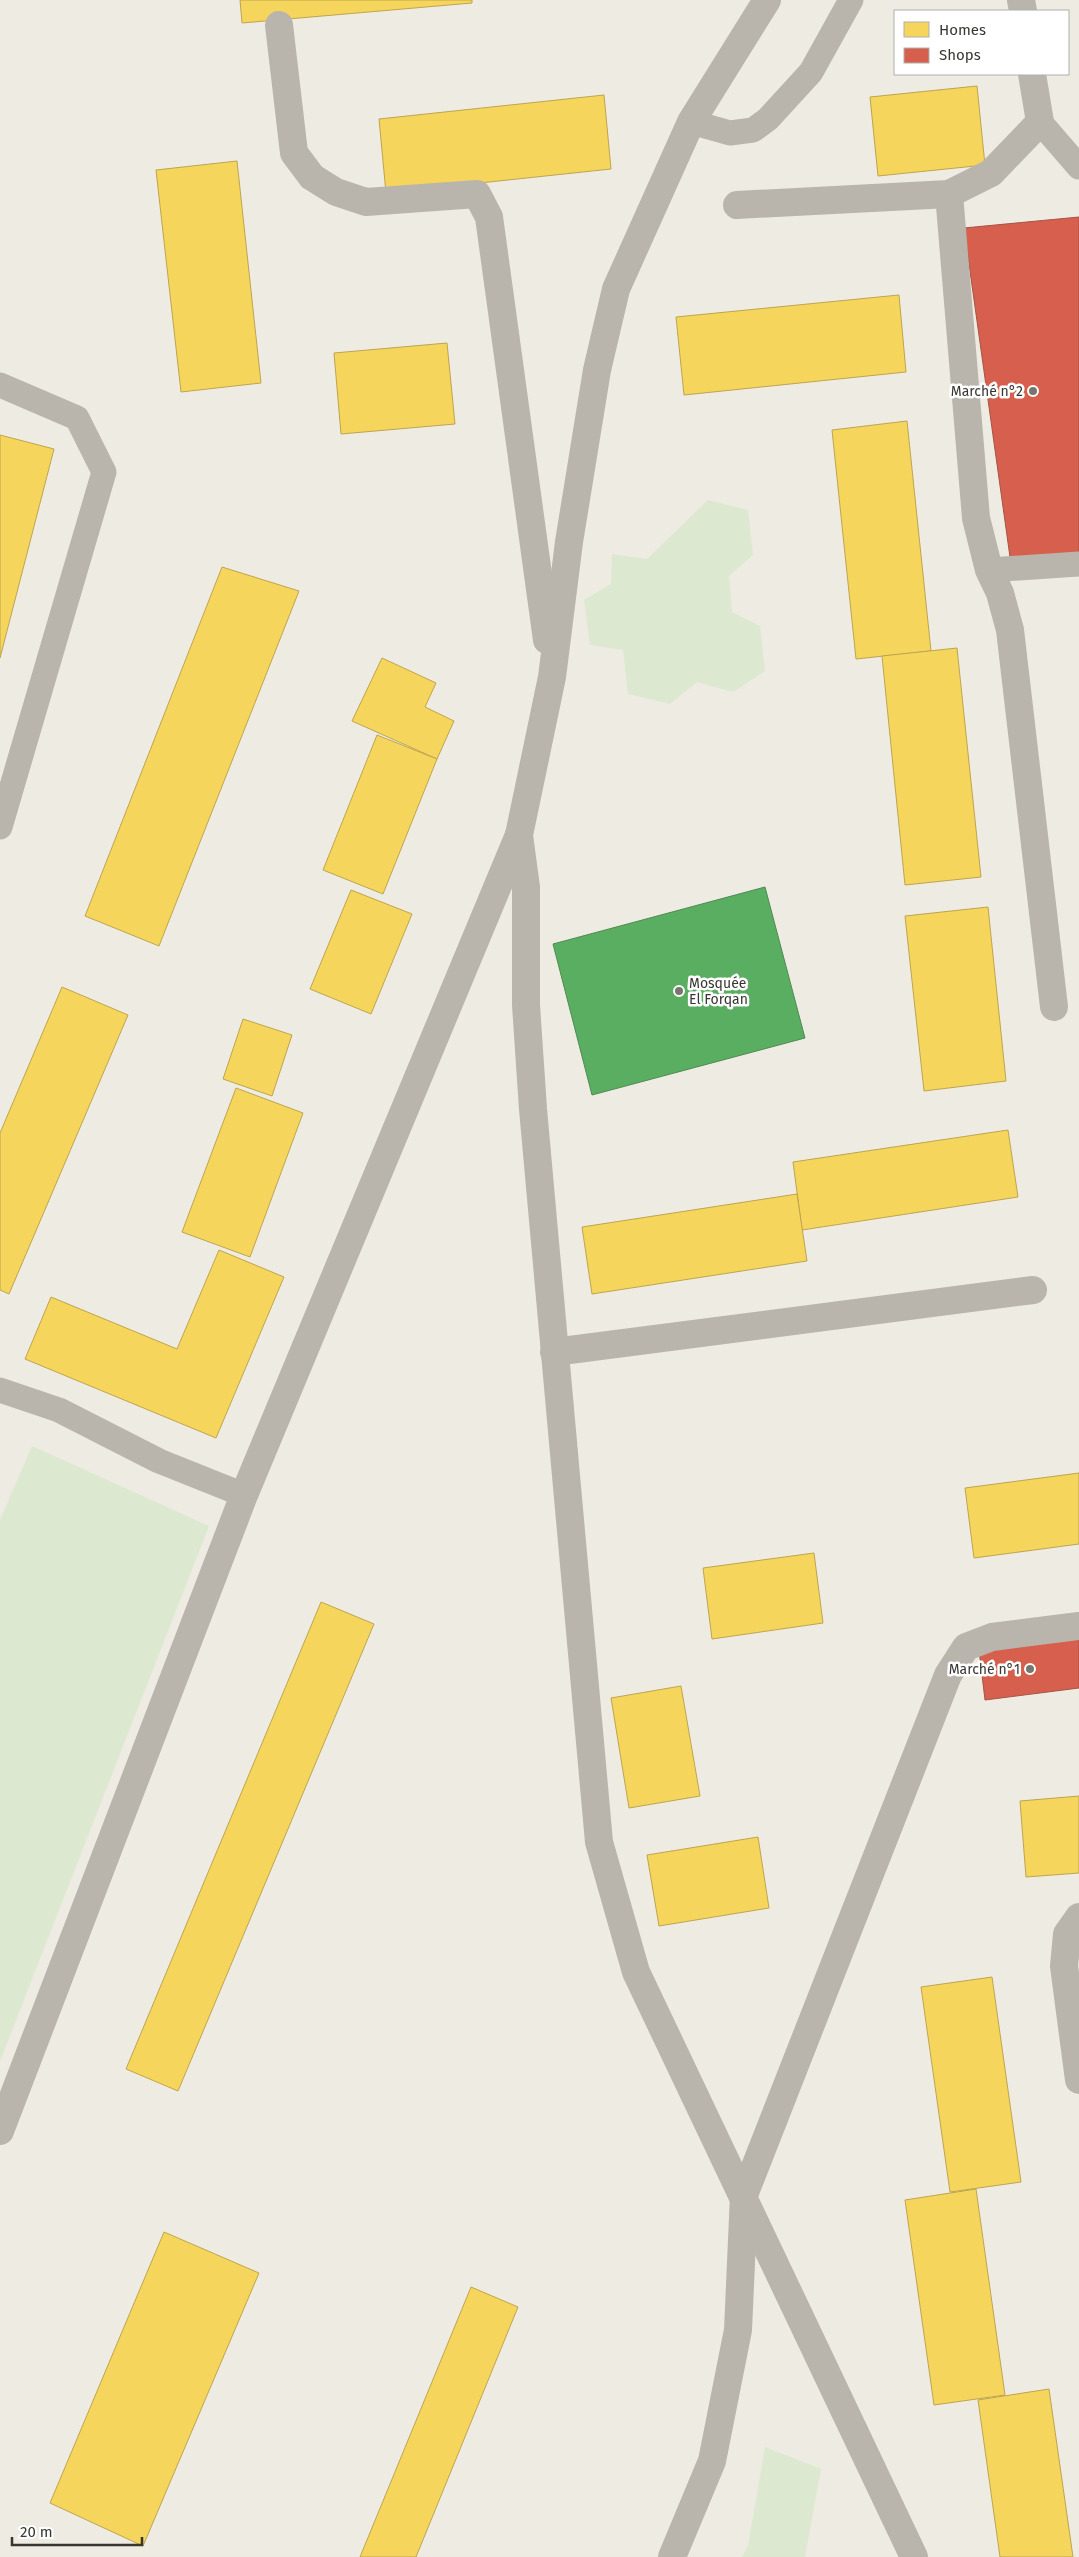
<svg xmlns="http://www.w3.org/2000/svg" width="1079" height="2557" viewBox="0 0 1079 2557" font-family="'Fira Sans',sans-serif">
<rect width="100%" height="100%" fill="#eeebe3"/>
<g fill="#dce8cf">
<polygon points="708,500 748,510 753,555 729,576 732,612 760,626 765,671 733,692 697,682 670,704 628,694 623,650 590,645 584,600 611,584 612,554 647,559"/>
<polygon points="32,1446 209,1526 0,2061 0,1520"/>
<polygon points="765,2447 821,2469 805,2557 742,2557 748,2546"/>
</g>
<g fill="#f6d55c" stroke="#bda54f">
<polygon points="240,0 472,0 472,3 242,23"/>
<polygon points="977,86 985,165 878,176 870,97"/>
<polygon points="604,95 611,169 386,193 379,119"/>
<polygon points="237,161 261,383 181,392 156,170"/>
<polygon points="899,295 906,372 684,395 676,317"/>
<polygon points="447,343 455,424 341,434 334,353"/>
<polygon points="907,421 931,651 856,659 832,430"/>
<polygon points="0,435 54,449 0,658"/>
<polygon points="222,567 299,591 159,946 85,916"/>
<polygon points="957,648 981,877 905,885 882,656"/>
<polygon points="382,658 436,683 425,707 454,721 437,759 352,721"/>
<polygon points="377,735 437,759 383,894 323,870"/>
<polygon points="351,890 412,914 371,1014 310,989"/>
<polygon points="988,907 1006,1081 924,1091 905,916"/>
<polygon points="62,987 128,1015 9,1294 0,1290 0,1133"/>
<polygon points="243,1019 292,1035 272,1096 223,1079"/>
<polygon points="236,1088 303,1113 250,1257 182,1232"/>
<polygon points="1008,1130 1018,1197 802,1230 793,1162"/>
<polygon points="797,1194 807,1261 592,1294 582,1227"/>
<polygon points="219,1250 284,1277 216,1438 25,1359 51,1297 177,1349"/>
<polygon points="1079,1473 1079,1544 974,1558 965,1488"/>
<polygon points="814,1553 823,1623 712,1639 703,1568"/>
<polygon points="321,1602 374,1624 178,2091 126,2069"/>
<polygon points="681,1686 700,1796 629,1808 611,1698"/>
<polygon points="1079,1796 1079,1873 1026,1877 1020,1801"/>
<polygon points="758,1837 769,1908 659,1926 647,1855"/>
<polygon points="992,1977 1021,2182 950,2192 921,1987"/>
<polygon points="976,2189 1005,2395 934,2405 905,2200"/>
<polygon points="164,2232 259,2273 143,2546 50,2503"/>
<polygon points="471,2287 518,2307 416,2557 360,2557"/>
<polygon points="1049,2389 1073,2557 1000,2557 978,2400"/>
</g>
<g fill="#d6604d" stroke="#a75345">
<polygon points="1079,217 1079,553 1010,557 964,228"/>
<polygon points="1079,1638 1079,1688 985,1700 979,1650"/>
</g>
<polygon fill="#5aae61" stroke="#508a53" points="765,887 805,1038 592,1095 553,944"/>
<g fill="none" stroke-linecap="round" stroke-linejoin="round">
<g stroke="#b9b5ad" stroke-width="25">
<polyline points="691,122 730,133 753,130 768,119 811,72 851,0"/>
<polyline points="1040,122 1079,167"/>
<polyline points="0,385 77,418 104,472 0,827"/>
<polyline points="989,570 1079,564"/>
<polyline points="0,1390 59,1410 159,1461 244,1495"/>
</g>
<g stroke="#b9b5ad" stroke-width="28">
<polyline points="767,0 691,122 616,289 597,370 569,542 552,677 519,835 526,887 526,1005 533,1109 599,1842 636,1972 914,2557"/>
<polyline points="1021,0 1023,11"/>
<polyline points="279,25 294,153 312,177 336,192 366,202 477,194 489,217 547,640"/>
<polyline points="949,194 976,518 989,570 1000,593 1010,630 1054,1007"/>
<polyline points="737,205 949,194 991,173 1040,122 1032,74"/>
<polyline points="554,1352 1033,1290"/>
<polyline points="1079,1917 1067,1934 1064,1966 1079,2080"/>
<polyline points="0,2131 244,1495 519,835"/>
<polyline points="672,2557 712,2461 738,2330 744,2195 948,1675 966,1647 992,1637 1079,1626"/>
</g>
</g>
<g fill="#78756f" stroke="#fff" stroke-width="2">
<circle cx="1033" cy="391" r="5"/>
<circle cx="679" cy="991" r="5"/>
<circle cx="1030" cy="1669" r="5"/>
</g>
<g text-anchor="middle" stroke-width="5" stroke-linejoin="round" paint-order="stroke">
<g font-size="14" fill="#383631" stroke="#fff" text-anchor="end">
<text x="1023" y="396">Marché n°2</text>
<text x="689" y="988" text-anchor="start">Mosquée<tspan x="689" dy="16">El Forqan</tspan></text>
<text x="1020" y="1674">Marché n°1</text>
</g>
</g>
<rect x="894" y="10" width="175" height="65" fill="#ffffff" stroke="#afafad"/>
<rect x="904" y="22" width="25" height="15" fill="#f6d55c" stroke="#afafad"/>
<text x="939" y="35" font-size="15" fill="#383631">Homes</text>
<rect x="904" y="48" width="25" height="15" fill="#d6604d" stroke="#afafad"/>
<text x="939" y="60" font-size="15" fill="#383631">Shops</text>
<path d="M12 2537v8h130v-8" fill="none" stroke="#383631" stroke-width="2.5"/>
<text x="20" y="2537" font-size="15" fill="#383631" stroke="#ffffff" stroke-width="4" paint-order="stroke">20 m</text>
</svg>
